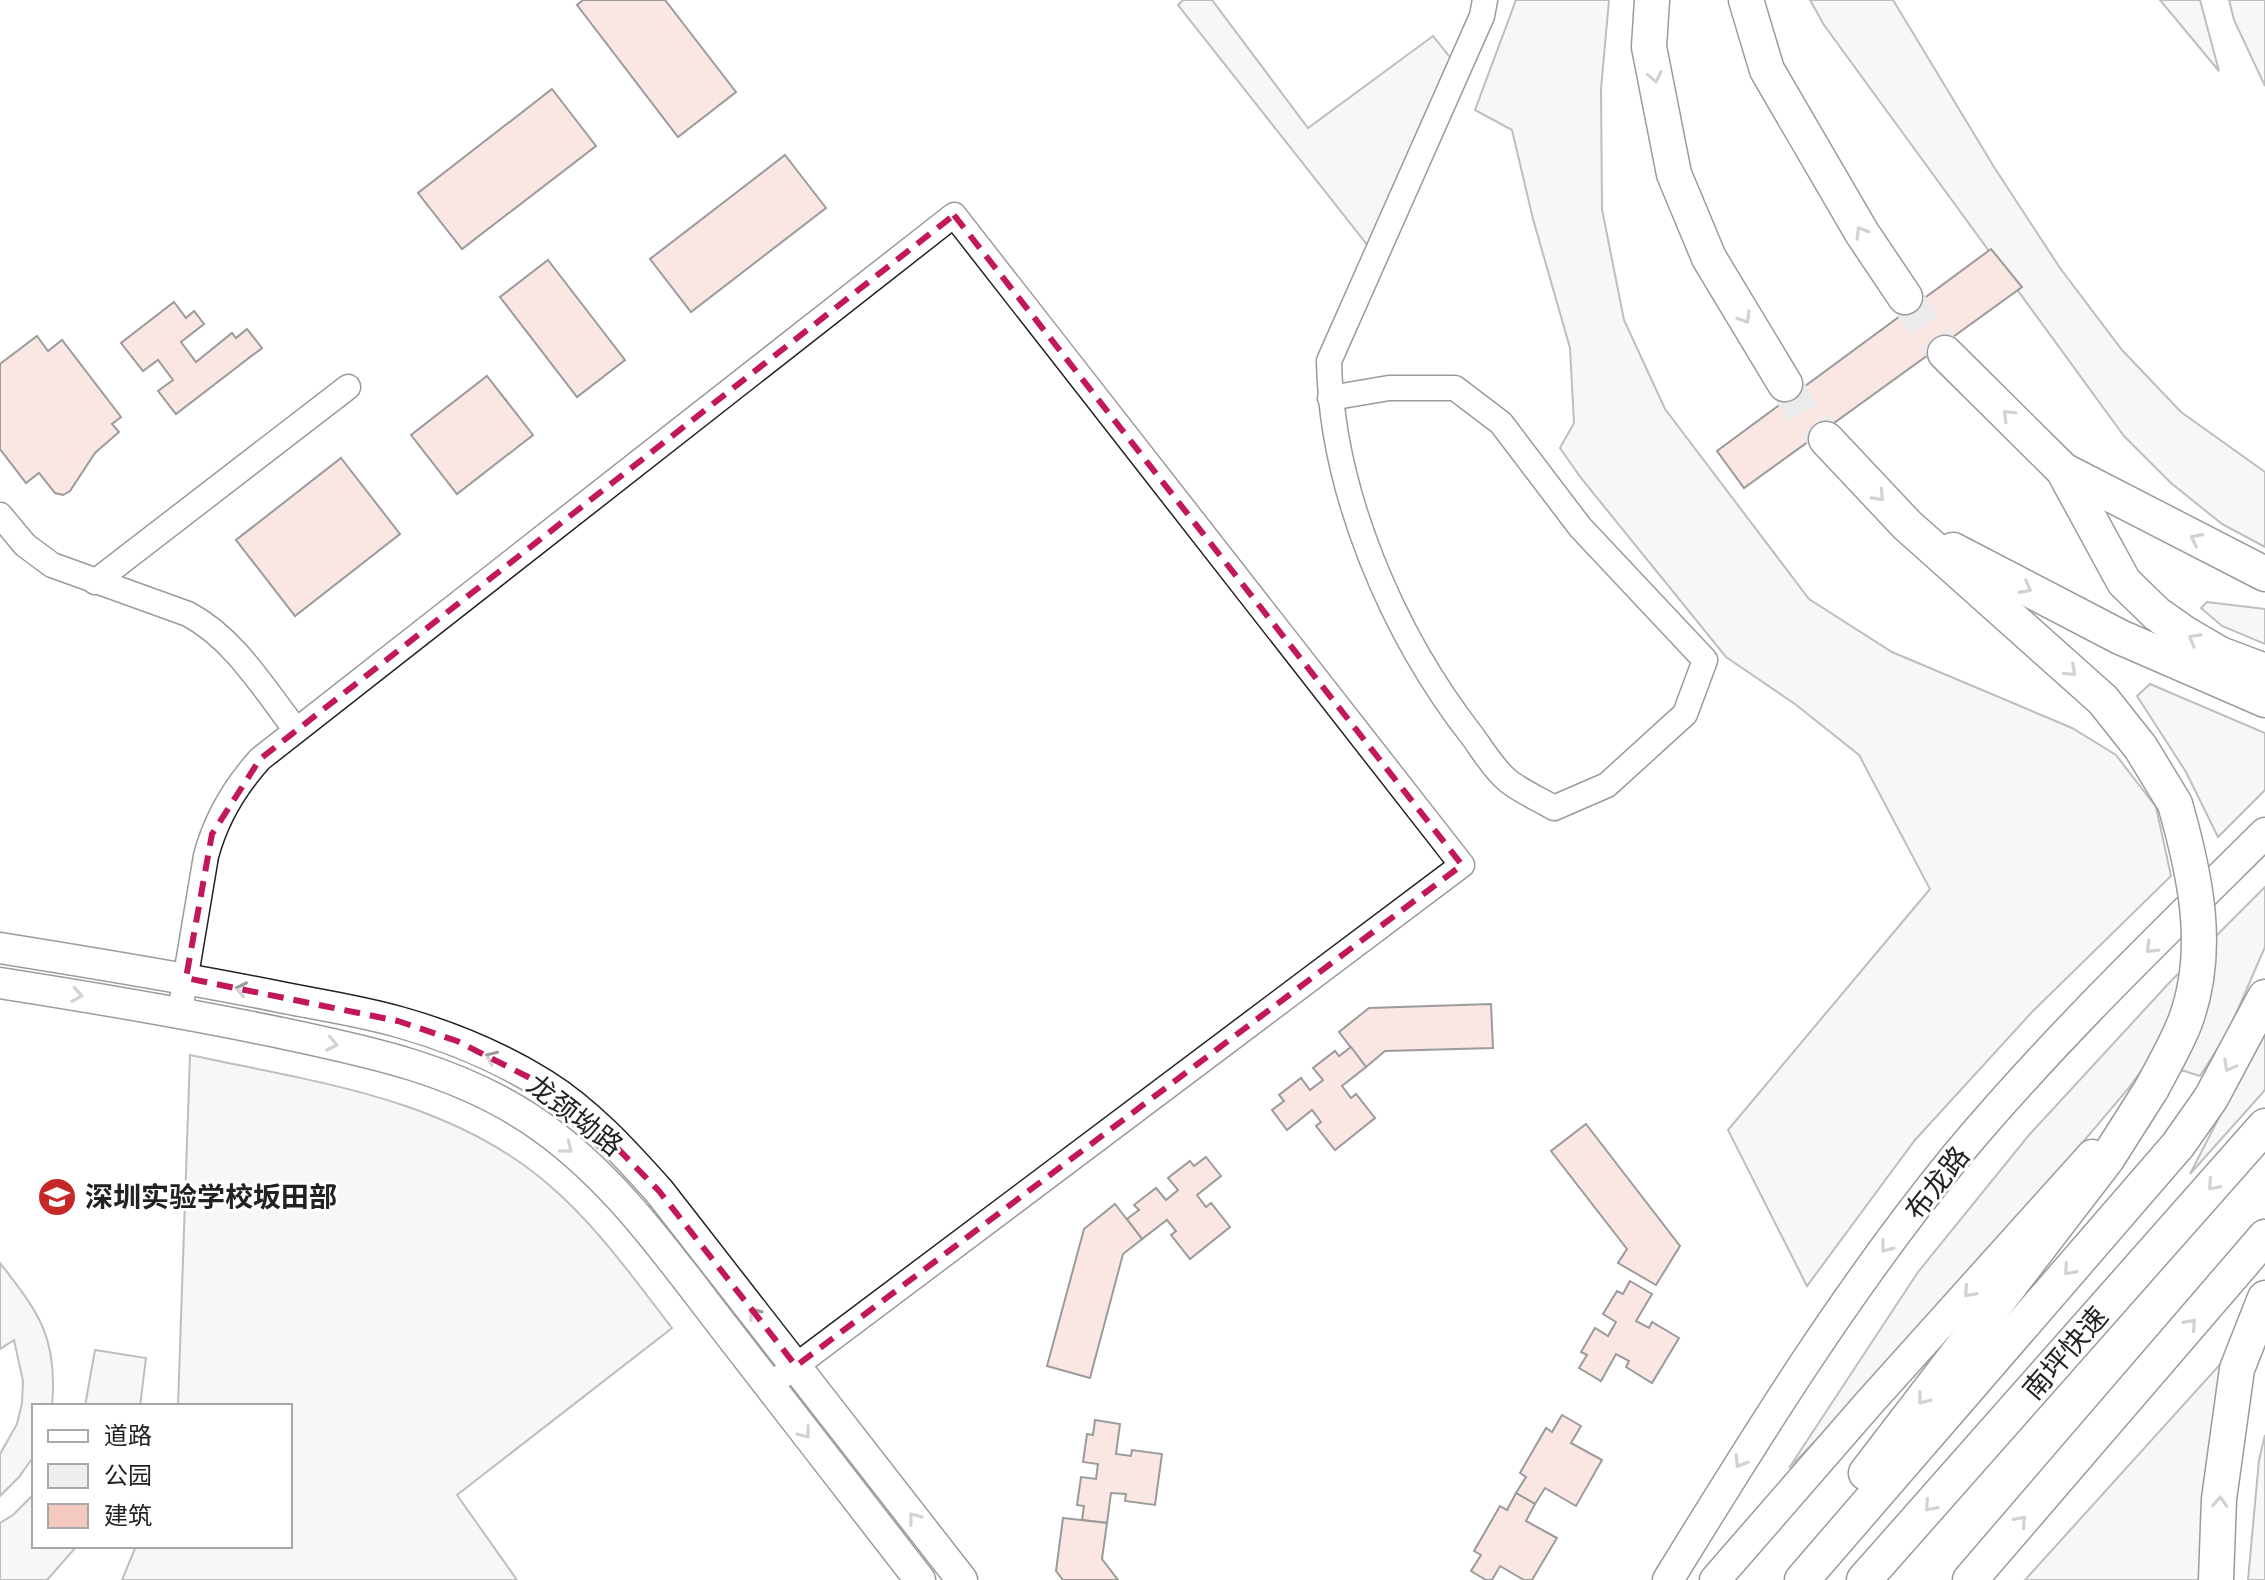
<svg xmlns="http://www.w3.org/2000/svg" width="2265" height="1580" viewBox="0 0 2265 1580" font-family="Raleway,'Noto Sans SC',sans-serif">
<rect width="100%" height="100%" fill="#fff"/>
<g fill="#eee" stroke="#6f6f6f" stroke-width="2">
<polygon points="1516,0 1609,0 1601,89 1602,209 1624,320 1665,409 1809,599 1892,652 2072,728 2116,755 2156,807 2171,876 2032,1012 1915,1140 1807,1286 1728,1130 1930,889 1859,755 1795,704 1726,657 1581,478 1560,448 1574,423 1570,348 1533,219 1512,130 1475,110"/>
<polygon points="1810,0 1893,0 1994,167 2060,268 2122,350 2181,412 2265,472 2265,547 2222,524 2171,483 2124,436 1824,25"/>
<polygon points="2160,0 2200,0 2219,71"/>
<polygon points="2229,0 2265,0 2265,86 2234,20"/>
<polygon points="2207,602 2265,609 2265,644 2222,626 2201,608"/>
<polygon points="2150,684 2265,733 2265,790 2218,837 2186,772 2137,696"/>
<polygon points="2265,887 2265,947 2228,1032 2200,1076 2149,1060 2128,1089 1926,1327 1789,1468 1918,1272 2029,1135 2170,982"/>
<polygon points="2265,1028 2265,1090 2190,1174"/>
<path d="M190,1055c125,27 259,43 359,130 48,41 85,94 123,143l-215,167 60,85h-395l14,-34h154v-140h-112z"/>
<path d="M0,1263c40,51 58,76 52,143h-18v50l-15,21 -19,19v-42l17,-30 5,-21 1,-22 -9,-41 -14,9z"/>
<polygon points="95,1350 146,1358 140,1406 85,1406"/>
<polygon points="2233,1350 2201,1580 2025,1580"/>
<polygon points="2265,1435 2265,1580 2248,1580 2259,1460"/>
<polygon points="34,1494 34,1546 77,1546 47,1580 0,1580 0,1523 13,1515"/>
</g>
<polygon fill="#ededed" stroke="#6f6f6f" stroke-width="2" points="1183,0 1212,0 1308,128 1433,36 1453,61 1369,247 1178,5"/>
<g fill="#f3c9c0" stroke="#222" stroke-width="2">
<polygon points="583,0 665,0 736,92 678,137 577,5"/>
<polygon points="552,89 596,146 462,249 418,193"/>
<polygon points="785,155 826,208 691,312 650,259"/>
<polygon points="1991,249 2022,287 1744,488 1717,451"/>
<polygon points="548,260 625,360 577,397 500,297"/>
<polygon points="174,302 186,318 194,311 204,324 181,342 196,362 232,333 236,338 247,329 262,348 176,414 158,391 173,380 158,360 143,371 121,343"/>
<polygon points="37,336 48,351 62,340 121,417 112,424 119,432 95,453 70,491 63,495 55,493 39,473 26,483 0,449 0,364"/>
<polygon points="487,376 533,435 457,494 411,435"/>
<polygon points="341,458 400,534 295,616 236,540"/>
<polygon points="1491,1004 1493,1048 1385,1051 1366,1067 1339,1032 1369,1008"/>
<polygon points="1351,1047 1366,1067 1342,1086 1351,1098 1356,1094 1375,1118 1335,1150 1316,1126 1321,1122 1312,1110 1287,1130 1272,1110 1284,1101 1279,1095 1301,1078 1310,1090 1323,1080 1313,1068 1335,1051 1339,1056"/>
<polygon points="1586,1124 1680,1246 1656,1285 1618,1263 1627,1249 1551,1151"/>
<polygon points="1206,1157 1221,1176 1197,1195 1206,1207 1211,1203 1230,1227 1190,1259 1171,1235 1176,1231 1167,1220 1142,1239 1127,1219 1139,1210 1134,1205 1156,1188 1166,1200 1178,1190 1168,1178 1190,1161 1194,1166"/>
<polygon points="1115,1204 1142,1239 1123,1254 1090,1378 1047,1366 1084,1229"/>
<polygon points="1630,1281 1652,1294 1636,1321 1649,1328 1652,1322 1679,1338 1652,1383 1626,1367 1629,1361 1616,1354 1601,1381 1579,1368 1587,1355 1581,1352 1595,1328 1608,1336 1616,1322 1603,1314 1617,1291 1623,1294"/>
<polygon points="1562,1415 1581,1426 1571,1443 1602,1460 1576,1506 1545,1488 1535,1504 1516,1493 1526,1477 1520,1473 1546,1428 1552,1432"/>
<polygon points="1095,1420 1120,1424 1116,1454 1131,1456 1132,1450 1162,1454 1155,1505 1125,1501 1126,1494 1111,1493 1107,1523 1082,1520 1084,1506 1077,1505 1081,1477 1096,1479 1098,1464 1083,1462 1087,1434 1093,1435"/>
<polygon points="1516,1493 1535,1504 1526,1521 1557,1538 1532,1580 1524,1580 1500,1566 1492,1580 1486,1580 1471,1571 1481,1555 1474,1551 1500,1506 1507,1510"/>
<polygon points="1063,1518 1107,1523 1102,1559 1118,1580 1063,1580 1056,1571"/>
</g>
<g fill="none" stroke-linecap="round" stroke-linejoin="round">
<g stroke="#d3d3d3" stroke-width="34" stroke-dasharray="34 17" stroke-linecap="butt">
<polyline points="1905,297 1945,353"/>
<polyline points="1785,384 1805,416 1826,439"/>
</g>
<defs>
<g id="minor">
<path d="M1330,398l59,-10h66l46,35 79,104 125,133 -20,54 -78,71 -53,23c-15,-9 -34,-17 -47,-28 -13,-11 -24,-29 -34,-43 -80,-102 -142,-246 -144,-376l153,-345 3,-16"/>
<path d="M0,515l25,30 27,20 136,49c47,25 76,75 108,116"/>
<polyline points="95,582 348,387"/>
<path d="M180,1011l26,-155c10,-38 28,-68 54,-97l694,-544 508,650 -693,521"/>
</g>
<g id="major">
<path d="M0,948c94,15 187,30 280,49 40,8 81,14 119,25 50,14 100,35 144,62 45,28 81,68 116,107l303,389"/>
<path d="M0,983c96,15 191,31 286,51 85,18 170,36 244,85 82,54 138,136 197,212 64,83 129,166 193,249"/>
<path d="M1668,1580c89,-145 180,-292 288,-424 95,-114 204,-219 309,-323"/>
<polyline points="1715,1580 1869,1403 2092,1155"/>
</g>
<g id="highway">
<polyline points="1652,0 1649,47 1674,174 1709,258 1785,384"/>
<polyline points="1746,0 1767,70 1862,233 1905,297"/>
<polyline points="1945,353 2063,470 2124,582 2157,614 2184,633 2220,654 2265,671"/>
<polyline points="1826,439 1907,525 2103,700 2141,748 2175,804"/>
<polyline points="2063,470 2265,574"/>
<polyline points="1953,550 2120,637 2265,700"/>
<polyline points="1866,1473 2107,1159 2152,1088"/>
<polyline points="1802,1580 2178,1145 2211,1098 2265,997"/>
<polyline points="1864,1580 2265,1126"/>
<polyline points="1970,1580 2265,1237"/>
<polyline points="2216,1580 2219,1499 2237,1369 2265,1298"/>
</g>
</defs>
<use href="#minor" stroke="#222" stroke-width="27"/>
<use href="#major" stroke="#222" stroke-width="33"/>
<use href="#highway" stroke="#222" stroke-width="37"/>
<use href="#minor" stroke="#fff" stroke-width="24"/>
<use href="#major" stroke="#fff" stroke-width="30"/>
<use href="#highway" stroke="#fff" stroke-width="34"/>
<defs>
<path id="highway-bridge" d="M2152,1088c11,-21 24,-43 33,-66 27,-72 10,-148 -10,-218"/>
</defs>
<use href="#highway-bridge" stroke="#222" stroke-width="37" stroke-linecap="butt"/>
<use href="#highway-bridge" stroke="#fff" stroke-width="34"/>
</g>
<defs><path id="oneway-chevron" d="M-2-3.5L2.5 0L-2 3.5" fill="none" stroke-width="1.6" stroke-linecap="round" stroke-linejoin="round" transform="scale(2)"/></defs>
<g stroke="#9c9c9c">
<use href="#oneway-chevron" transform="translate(1655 77) rotate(79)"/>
<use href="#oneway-chevron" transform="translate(1861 232) rotate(-122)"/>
<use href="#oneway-chevron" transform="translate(1745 318) rotate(59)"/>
<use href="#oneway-chevron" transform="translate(2008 415) rotate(-135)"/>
<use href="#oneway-chevron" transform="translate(1879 496) rotate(47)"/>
<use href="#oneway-chevron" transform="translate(2196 539) rotate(-153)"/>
<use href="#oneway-chevron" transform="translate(2026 588) rotate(28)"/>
<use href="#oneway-chevron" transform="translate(2194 639) rotate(-150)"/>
<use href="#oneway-chevron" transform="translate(2071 671) rotate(42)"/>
<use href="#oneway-chevron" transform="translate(2151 948) rotate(135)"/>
<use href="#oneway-chevron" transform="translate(241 989) rotate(-168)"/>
<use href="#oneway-chevron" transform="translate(77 995) rotate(9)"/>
<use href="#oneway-chevron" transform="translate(332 1044) rotate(12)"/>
<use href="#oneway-chevron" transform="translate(491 1057) rotate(-156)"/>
<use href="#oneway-chevron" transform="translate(2229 1066) rotate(119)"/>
<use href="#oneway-chevron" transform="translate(567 1148) rotate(39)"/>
<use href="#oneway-chevron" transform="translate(2213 1185) rotate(131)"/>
<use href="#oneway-chevron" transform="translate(1886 1247) rotate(128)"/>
<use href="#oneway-chevron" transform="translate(2069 1270) rotate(131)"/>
<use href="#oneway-chevron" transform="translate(1969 1292) rotate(132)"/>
<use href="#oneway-chevron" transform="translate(754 1313) rotate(-128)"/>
<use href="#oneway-chevron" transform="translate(2191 1324) rotate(-49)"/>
<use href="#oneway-chevron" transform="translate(1923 1399) rotate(128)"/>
<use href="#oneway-chevron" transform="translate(805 1433) rotate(52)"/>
<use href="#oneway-chevron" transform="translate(1740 1462) rotate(122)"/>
<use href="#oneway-chevron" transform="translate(2220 1502) rotate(-86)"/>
<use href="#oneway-chevron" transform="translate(1930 1506) rotate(131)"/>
<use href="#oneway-chevron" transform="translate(914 1518) rotate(-128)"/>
<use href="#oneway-chevron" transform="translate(2021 1521) rotate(-49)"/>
</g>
<path d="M0 0H2265V1580H0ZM954,215l508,650 -666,501 -137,-175 -69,-71 -44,-34 -89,-45 -59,-20 -212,-43 26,-144 48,-75z" fill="#fff" fill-opacity=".55" fill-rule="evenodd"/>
<path fill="none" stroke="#c2185b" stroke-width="6" stroke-dasharray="16 10" stroke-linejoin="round" d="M954,215l508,650 -666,501 -137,-175 -69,-71 -44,-34 -89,-45 -59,-20 -212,-43 26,-144 48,-75z"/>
<defs>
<symbol id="school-disc" viewBox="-11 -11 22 22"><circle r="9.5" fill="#c62828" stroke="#fff"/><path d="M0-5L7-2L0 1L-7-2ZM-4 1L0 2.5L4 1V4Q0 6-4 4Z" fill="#fff"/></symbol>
</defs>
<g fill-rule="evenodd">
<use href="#school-disc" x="35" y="1175" width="44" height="44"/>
</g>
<g text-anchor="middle" stroke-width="6" stroke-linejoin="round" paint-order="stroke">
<g font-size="28" fill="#222" stroke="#fff">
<text transform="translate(575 1115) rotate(38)" y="10">龙颈坳路</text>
<text transform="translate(1937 1183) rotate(-52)" y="10">布龙路</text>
<text transform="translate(2065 1353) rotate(-49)" y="10">南坪快速</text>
</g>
<g font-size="28" font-weight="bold" fill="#222" stroke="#fff" text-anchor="start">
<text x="85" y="1207">深圳实验学校坂田部</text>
</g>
</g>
<rect x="32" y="1404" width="260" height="144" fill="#ffffff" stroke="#a7a7a7" stroke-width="2"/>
<rect x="48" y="1430" width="40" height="12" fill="#ffffff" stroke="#a7a7a7" stroke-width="2"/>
<text x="104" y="1444" font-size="24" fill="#222222">道路</text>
<rect x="48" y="1464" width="40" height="24" fill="#eeeeee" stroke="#a7a7a7" stroke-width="2"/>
<text x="104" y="1484" font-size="24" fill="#222222">公园</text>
<rect x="48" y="1504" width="40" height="24" fill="#f3c9c0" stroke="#a7a7a7" stroke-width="2"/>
<text x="104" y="1524" font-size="24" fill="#222222">建筑</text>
</svg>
